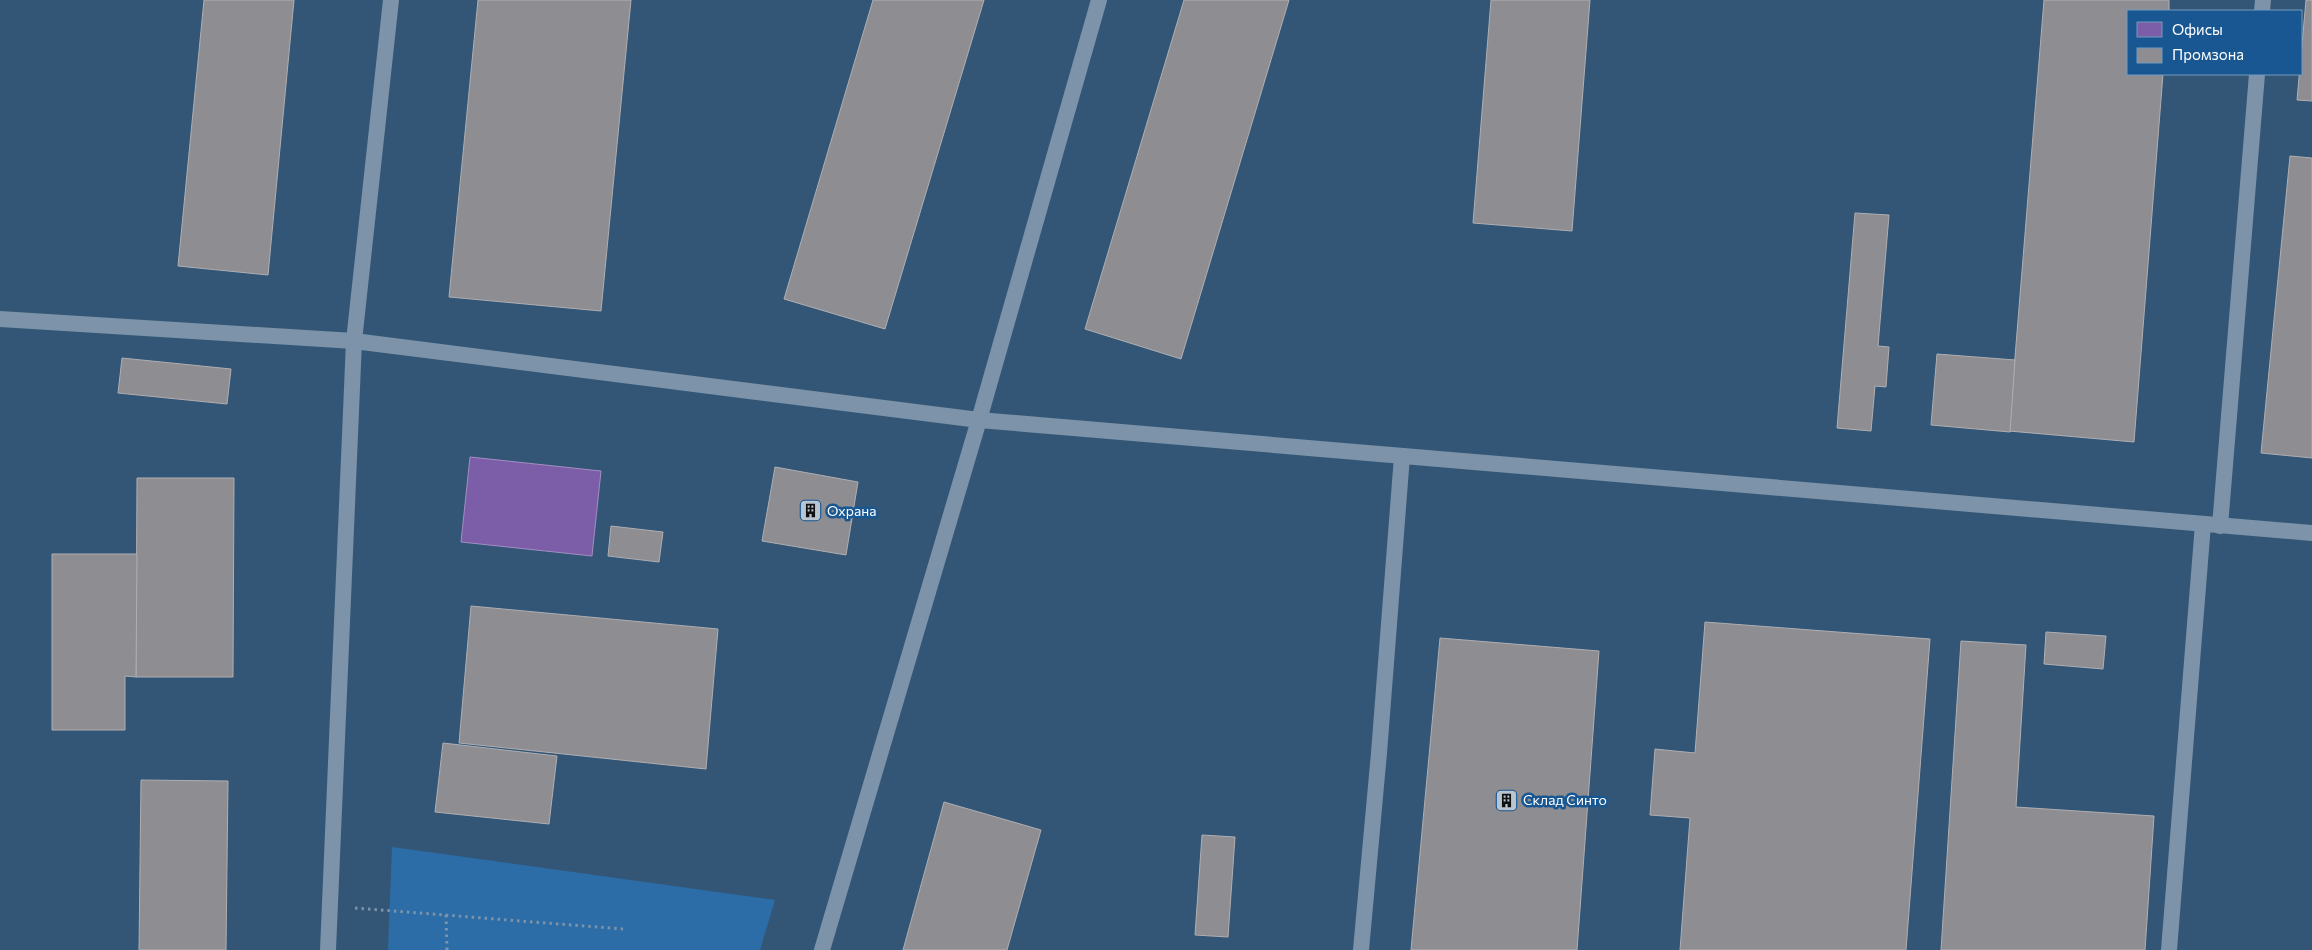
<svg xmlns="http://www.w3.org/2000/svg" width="2312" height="950" viewBox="0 0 2312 950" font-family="Commissioner,sans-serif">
<rect width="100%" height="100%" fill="#335676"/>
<polygon fill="#2c6da7" points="392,847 775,900 760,950 388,950"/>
<polygon fill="#7b5ea7" stroke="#a38ec1" points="470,457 601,471 592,556 461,542"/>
<g fill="#8d8d92" stroke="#afafb3">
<polygon points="204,0 294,0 268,275 178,266"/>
<polygon points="478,0 631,0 601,311 449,297"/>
<polygon points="873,0 984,0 885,329 784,299"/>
<polygon points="1184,0 1289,0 1181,359 1085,329"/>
<polygon points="1491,0 1590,0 1572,231 1473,223"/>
<polygon points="2044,0 2169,0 2169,11 2128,11 2128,74 2163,74 2134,442 2009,431"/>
<polygon points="2306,0 2312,0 2312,101 2297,100"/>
<polygon points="2290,156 2312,158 2312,458 2261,453"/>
<polygon points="1855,213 1889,215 1878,346 1889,347 1886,387 1875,386 1871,431 1837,428"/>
<polygon points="1937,354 2015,360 2010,432 1931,425"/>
<polygon points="122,358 231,369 227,404 118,393"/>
<polygon points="775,467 858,482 846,555 762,541"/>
<polygon points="137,478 234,478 233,677 136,677"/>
<polygon points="611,526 663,532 659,562 608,556"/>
<polygon points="52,554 137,554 136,677 125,676 125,730 52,730"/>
<polygon points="471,606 718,629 706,769 459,743"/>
<polygon points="1705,622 1930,639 1906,950 1680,950 1690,818 1650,815 1655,749 1695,753"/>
<polygon points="2046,632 2106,636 2103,669 2044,664"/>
<polygon points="1440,638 1599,651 1577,950 1411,950"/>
<polygon points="1961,641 2026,645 2016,807 2154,816 2145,950 1941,950"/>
<polygon points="443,743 557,756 549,824 435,812"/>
<polygon points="141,780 228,781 226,950 139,950"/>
<polygon points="944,802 1041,830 1007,950 903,950"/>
<polygon points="1202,835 1235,837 1228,937 1195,935"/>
</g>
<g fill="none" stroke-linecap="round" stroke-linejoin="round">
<g stroke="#7c93a9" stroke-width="3" stroke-dasharray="2.5 4" stroke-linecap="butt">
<polyline points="355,908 623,929"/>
<polyline points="446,915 447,950"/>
</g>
<g stroke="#7c93a9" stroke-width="16">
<polyline points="2262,11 2263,0"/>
<polyline points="0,319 354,341 979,420 2312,533"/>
<polyline points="2220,526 2257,74"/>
<polyline points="328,950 354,341 391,0"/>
<polyline points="822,950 979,420 1099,0"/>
<polyline points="1361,950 1379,753 1402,456"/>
<polyline points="2169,950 2203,524"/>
</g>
</g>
<defs>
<symbol id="building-square" viewBox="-11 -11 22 22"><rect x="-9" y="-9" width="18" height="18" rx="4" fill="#b8c4cf" stroke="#185791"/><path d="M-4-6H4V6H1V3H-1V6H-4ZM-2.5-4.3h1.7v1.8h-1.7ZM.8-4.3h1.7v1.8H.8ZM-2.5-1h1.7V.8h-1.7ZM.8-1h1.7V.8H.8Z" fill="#111"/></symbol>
</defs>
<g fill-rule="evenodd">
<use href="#building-square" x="798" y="498" width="25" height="25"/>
<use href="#building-square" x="1494" y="788" width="25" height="25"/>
</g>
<g text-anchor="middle" stroke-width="5" stroke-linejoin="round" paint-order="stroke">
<g font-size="14" fill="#fff" stroke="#185791" text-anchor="start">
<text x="827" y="516">Охрана</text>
<text x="1523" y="805">Склад Синто</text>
</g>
</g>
<rect x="2127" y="10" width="175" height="65" fill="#185791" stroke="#749abd"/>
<rect x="2137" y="22" width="25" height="15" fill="#7b5ea7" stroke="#749abd"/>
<text x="2172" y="35" font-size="15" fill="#ffffff">Офисы</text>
<rect x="2137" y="48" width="25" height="15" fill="#8d8d92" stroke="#749abd"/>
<text x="2172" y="60" font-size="15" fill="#ffffff">Промзона</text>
</svg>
